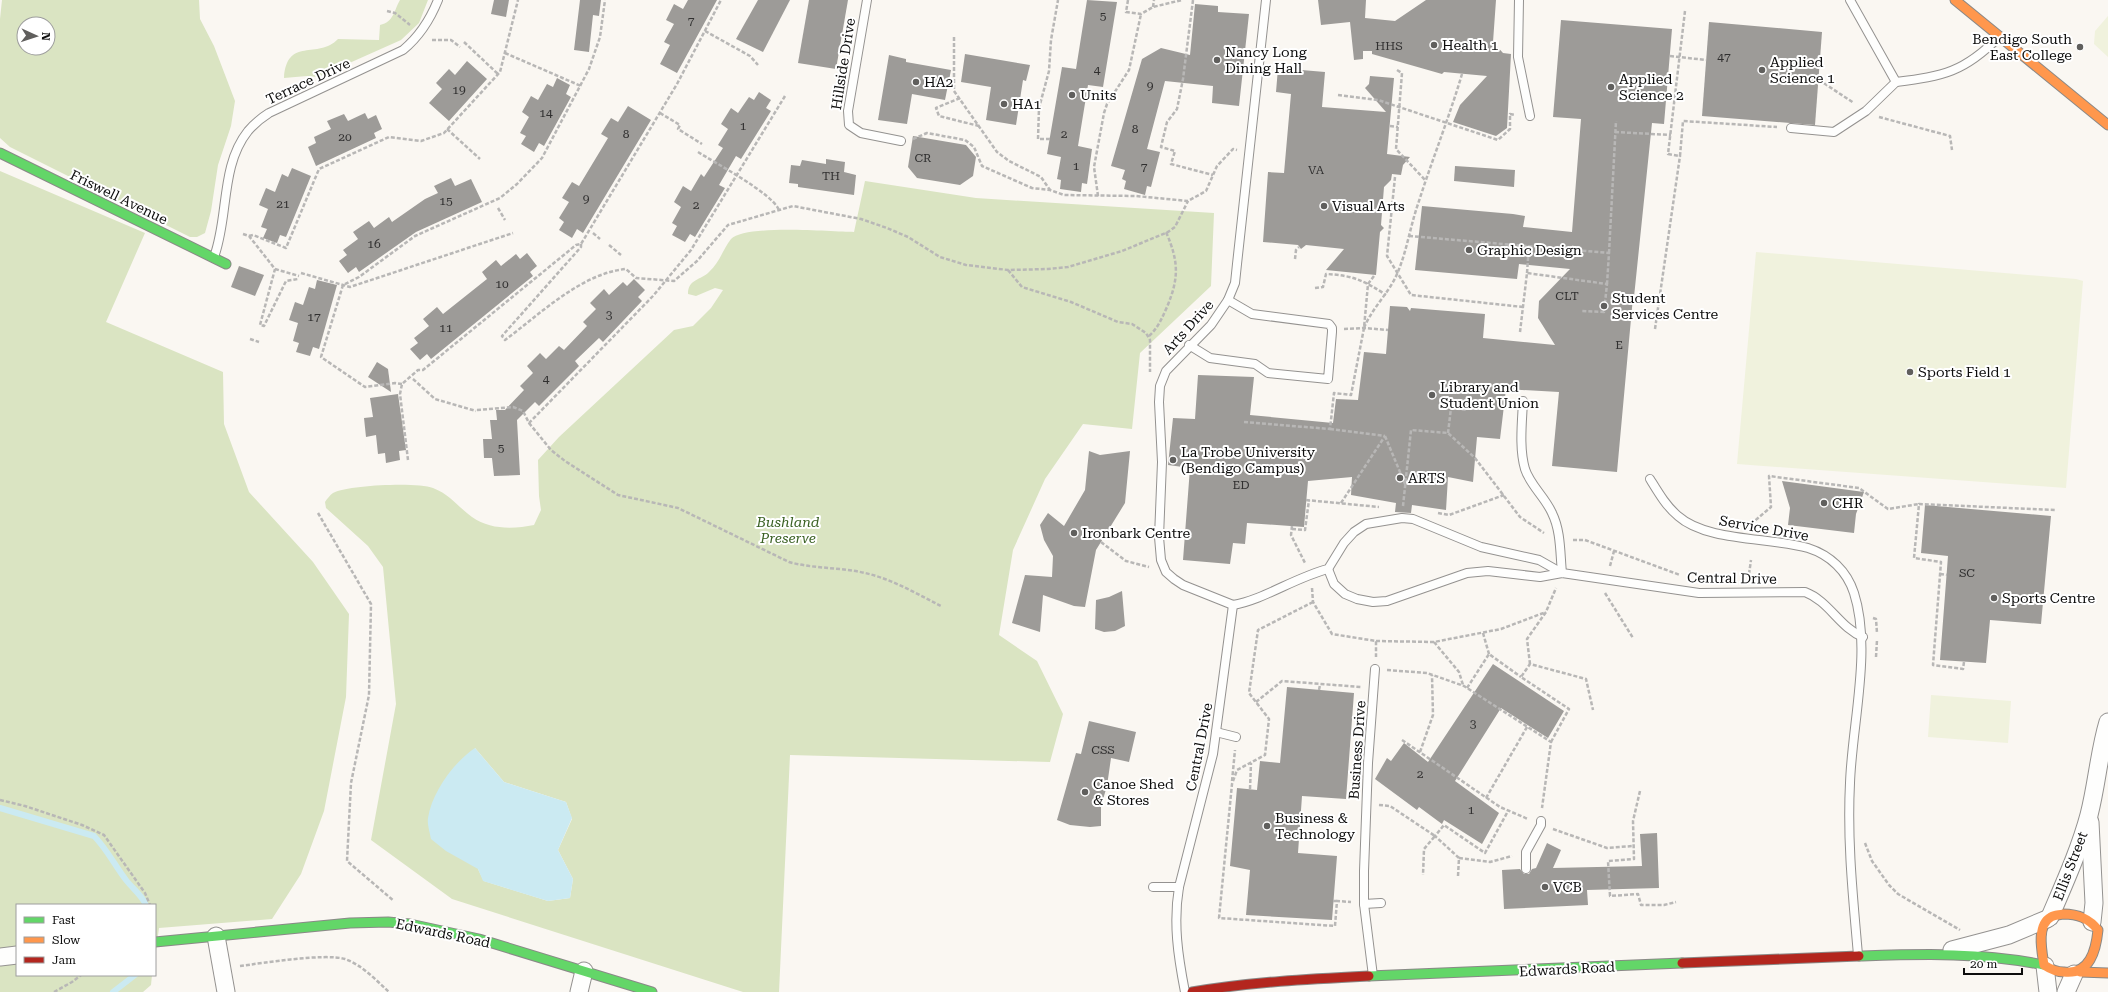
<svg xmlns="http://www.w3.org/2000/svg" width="2108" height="992" viewBox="0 0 2108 992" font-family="'Roboto Serif',serif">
<rect width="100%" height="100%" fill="#faf7f2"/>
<g fill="#dae4c2" fill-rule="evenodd">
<path d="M2,0h197l1,19 14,27 21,55 -4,25 -13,39 -7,46 -6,22 -8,4h-7l-180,-90 -10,-9v-119zM24,24h24v24h-24z"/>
<path d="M400,0h28l-9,23 -18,17 -83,37 -11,-1 -23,2c3,-42 34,-18 54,-39l41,1 1,-15c14,-3 14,-15 20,-25z"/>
<polygon points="0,171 145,233 106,322 223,372 224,424 249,492 313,562 349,614 346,697 324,811 301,874 272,919 159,928 155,958 155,905 17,905 17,975 152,975 151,985 143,992 0,992"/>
<path d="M865,181l111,17 238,15 -3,73 -71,67 -8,76 -49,-5 -38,55 -32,71 -14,85 38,26 26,53 -13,48 -260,-7 -11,237h-36l-291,-93 -81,-59 25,-136 -13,-137 -15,-21 -42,-38 -1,-6c2,-3 5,-7 8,-9 16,-8 84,-11 100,-5 18,7 25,19 39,29 18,13 42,12 62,8l7,-15 -2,-14 -1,-36 21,-23 115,-107 19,-4 18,-18 12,-18 -8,-2 -19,8 -8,-2c0,-15 13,-14 21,-22 11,-10 14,-23 22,-33 14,-15 101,-7 123,-7zM475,748l29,34 62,20 6,17 -14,31 15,29 -3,19 -22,3 -64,-20 -6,-12z"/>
</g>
<g fill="#f0f2dd">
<polygon points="2108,16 2108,57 2094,44 2095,31"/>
<polygon points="1756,252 2076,279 2083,281 2066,488 1737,464"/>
<polygon points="1931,695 2011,701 2008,743 1928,737"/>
</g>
<path fill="#cbeaf2" d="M475,748l29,34 62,20 6,16 -14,32 15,29 -3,19 -22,3 -65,-20 -5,-12 -32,-18 -15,-12c-1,-6 -4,-15 -3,-21 4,-26 26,-56 47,-70z"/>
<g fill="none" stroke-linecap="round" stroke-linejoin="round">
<g stroke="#cbeaf2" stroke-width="6">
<path d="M0,808l94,28c13,13 21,30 32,44 7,9 16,15 20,25"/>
<polyline points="113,992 135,975"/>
</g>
</g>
<g fill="#9d9b98">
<polygon points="494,0 509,0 506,17 491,14"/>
<polygon points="580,0 601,0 599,16 593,15 589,52 574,50"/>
<polygon points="688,0 717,0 677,73 660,64 670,45 664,42 674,24 666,20 674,4 683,9"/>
<polygon points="758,0 790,0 763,52 736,39"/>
<polygon points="809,0 848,0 836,69 798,63"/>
<polygon points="1087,0 1117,2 1103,87 1088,85 1078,146 1092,149 1087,184 1082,183 1081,192 1060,189 1061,180 1057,179 1061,157 1047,154 1062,67 1076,69"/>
<polygon points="1318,0 1366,0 1365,18 1395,21 1426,0 1496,0 1493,42 1503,53 1511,54 1507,128 1496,136 1453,122 1460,105 1487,76 1444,72 1442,74 1372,54 1372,51 1363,51 1363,59 1354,60 1350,22 1321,25"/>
<polygon points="1195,4 1218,6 1218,12 1249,14 1239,106 1212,103 1213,86 1165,81 1147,149 1160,152 1151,187 1147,186 1145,195 1124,189 1126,181 1122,179 1125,170 1111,166 1142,59 1161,48 1190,55"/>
<polygon points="1561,20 1672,29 1664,124 1652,123 1634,297 1633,297 1617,472 1552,466 1559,392 1506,389 1500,439 1477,437 1473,482 1448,477 1446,510 1412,505 1411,513 1395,512 1396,503 1351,495 1352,477 1308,481 1304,527 1247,523 1245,544 1233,543 1230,564 1183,560 1190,468 1168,465 1173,418 1195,419 1198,375 1254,377 1250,415 1333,423 1336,399 1358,400 1364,352 1386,354 1390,306 1407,307 1410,311 1411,308 1485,314 1483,338 1555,345 1538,318 1539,301 1570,269 1519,264 1517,279 1415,270 1422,206 1513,214 1525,216 1523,227 1572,232 1581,119 1553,117"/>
<polygon points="1709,22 1822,32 1815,125 1702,116"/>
<polygon points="965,54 1030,65 1026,81 1023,80 1016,125 986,120 991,87 961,82"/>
<polygon points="889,55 906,59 906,62 951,70 945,100 912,94 907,124 878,120"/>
<polygon points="467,61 487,79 449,121 429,103 442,89 436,83 449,69 455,75"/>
<polygon points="1278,68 1325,72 1322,107 1386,112 1365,88 1369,84 1370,76 1394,78 1387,154 1410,157 1403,165 1401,175 1392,174 1391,180 1384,187 1381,225 1384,228 1380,232 1376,275 1326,270 1344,249 1306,245 1301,249 1298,245 1263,242 1268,172 1284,173 1291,94 1276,92"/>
<polygon points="557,78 570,85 566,94 571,97 544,146 539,143 534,152 521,144 526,136 520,133 529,117 522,112 531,96 538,100 547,84 553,87"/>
<polygon points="759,92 771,100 766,108 771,111 741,159 736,156 719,185 725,188 695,237 690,234 685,242 672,235 677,226 672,223 681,207 674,202 683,186 691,191 701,174 704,177 723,148 718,145 728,129 721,124 731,108 738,113 749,97 754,100"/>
<polygon points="628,106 651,120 583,233 577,229 572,238 559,230 564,222 559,218 569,202 562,198 572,182 579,186 608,138 601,134 611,118 618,122"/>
<polygon points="365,113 368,119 376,115 382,129 374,133 376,138 316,166 308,147 316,143 314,137 331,129 327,121 344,114 348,121"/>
<polygon points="913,136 966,145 976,157 973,176 960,185 917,178 908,167"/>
<polygon points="826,159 845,162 844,172 856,175 854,195 798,187 798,184 789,183 791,165 800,166 802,160 826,164"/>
<polygon points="1455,166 1515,170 1514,187 1454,181"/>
<polygon points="292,168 311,176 286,237 280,235 277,243 263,238 267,229 261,227 268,209 259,205 266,188 275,192 282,174 288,177"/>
<polygon points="451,178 455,186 471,179 482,202 416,232 359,272 356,267 348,273 339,261 347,255 343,250 358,239 353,232 369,221 374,228 389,217 392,222 425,199 438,193 434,186"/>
<polygon points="527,253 537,266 530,272 533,276 431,359 427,354 420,360 410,349 418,343 414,338 429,326 423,319 437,307 443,314 487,279 482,272 496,260 501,266 516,254 520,259"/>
<polygon points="239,266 264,275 255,296 231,287"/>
<polygon points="634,279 645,290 638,297 642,301 603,342 599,338 575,361 579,366 539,406 535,402 517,420 520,475 494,476 492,458 484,458 483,439 492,439 490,420 497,420 496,410 505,410 524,390 520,386 533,373 527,366 540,353 546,359 559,346 564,350 587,326 583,322 596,309 590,303 604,289 609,295 623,282 627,286"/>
<polygon points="317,280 337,285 319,349 313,347 310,356 296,352 299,343 293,341 298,323 289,320 295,302 303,305 309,287 315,289"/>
<polygon points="377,362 388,369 391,392 368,377"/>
<polygon points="398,394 406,450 399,451 400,460 386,463 385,453 378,454 376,435 366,437 364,418 373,417 370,398"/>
<polygon points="1089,451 1100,455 1130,451 1125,503 1096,550 1085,607 1074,606 1043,595 1040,632 1012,623 1025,575 1052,577 1053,556 1044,540 1040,525 1048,513 1064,526 1085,490"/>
<polygon points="1782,481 1864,492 1856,514 1854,533 1788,525 1790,508"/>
<polygon points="1925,505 2051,516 2041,624 1990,620 1986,663 1940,660 1948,556 1921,553"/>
<polygon points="1122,591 1125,626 1115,631 1104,632 1095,629 1096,600 1109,597"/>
<polygon points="1493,664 1564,711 1548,738 1501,708 1455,781 1499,813 1482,844 1444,820 1442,824 1419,807 1417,810 1375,779 1387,758 1391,761 1404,743 1428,762"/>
<polygon points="1287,687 1354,693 1346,799 1302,796 1298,853 1337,856 1332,920 1246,915 1250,870 1230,866 1237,788 1257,790 1260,761 1280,763"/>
<polygon points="1089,721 1136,732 1129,762 1111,758 1107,786 1101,806 1101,826 1090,827 1070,825 1057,820 1076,753 1081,754"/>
<polygon points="1657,833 1659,888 1587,890 1588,905 1504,909 1502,870 1520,869 1524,874 1529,874 1532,869 1536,868 1547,843 1561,850 1553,868 1642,866 1640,834"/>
</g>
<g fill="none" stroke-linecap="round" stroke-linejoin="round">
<defs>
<g id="lane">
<polyline points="867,0 848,111 849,125 861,133 901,141"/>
<polyline points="1519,0 1518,57 1530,116"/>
<polyline points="1850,0 1896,82"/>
<path d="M1896,82c48,-6 68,-10 103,-45"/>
<polyline points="1791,128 1834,132 1866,111 1896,82"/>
<path d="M214,257c15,-40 6,-91 34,-126 6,-7 13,-13 21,-18l134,-63c17,-14 27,-30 35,-50"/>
<polyline points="1189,345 1210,358 1255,364 1268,373 1328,379 1332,332 1332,328 1329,324 1252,314 1228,300"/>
<path d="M1523,401c-1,22 -4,47 2,68 5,16 20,28 27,44 9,18 8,40 10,60"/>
<path d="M1650,479c8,13 16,27 28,37 29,26 93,21 130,32 22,7 39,23 46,45 18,56 -2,131 -4,190 -3,58 3,114 8,172"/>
<path d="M1328,569l6,15 11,10 12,5 16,3 14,-1 80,-28 21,-2 52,6 22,-4 137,20 106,-1c24,9 35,36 58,45"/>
<polyline points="1233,605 1183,585 1174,579 1166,572 1161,560 1159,537 1162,462 1159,402 1160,386 1166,371 1211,325 1228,300 1235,283 1237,264 1266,0"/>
<path d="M1233,605c30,-5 63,-28 95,-36l16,-26 10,-11 12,-8 36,-6 11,1 68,28 58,13 23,13"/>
<polyline points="1216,732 1236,737"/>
<polyline points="1526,869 1526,852 1541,825 1541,821"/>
<polyline points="1153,887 1179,887"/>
<polyline points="1364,904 1381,903"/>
<polyline points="1373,976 1364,904 1364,871 1368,763 1375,669"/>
<path d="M1185,992c-7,-36 -12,-69 -6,-105l34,-133 20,-149"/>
</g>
<g id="street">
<polyline points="2090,822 2094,903 2092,922"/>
<path d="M2050,917c14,-33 30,-68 39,-102 8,-31 10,-63 19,-93"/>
<polyline points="216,936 226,992"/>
<polyline points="1952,950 2009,935 2047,919"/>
<polyline points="0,957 17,955"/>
<polyline points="2045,966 2048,992"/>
<polyline points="579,992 584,971"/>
<polyline points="2066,992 2074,974"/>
</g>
<g id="fast">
<polyline points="0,153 226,264"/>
<polyline points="155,942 350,923 388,922 410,924 479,939 652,992"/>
<path d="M1859,956c65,-2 121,-4 185,9"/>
<polyline points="1369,976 1682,963"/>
</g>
<g id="slow">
<polyline points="1955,0 2108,125"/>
<path d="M2063,914c15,0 26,4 35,16 -2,20 -8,45 -34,42 -7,0 -14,-3 -20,-7 -2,-13 -8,-40 7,-48 3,-2 8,-2 12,-3z"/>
<polyline points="2080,972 2108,973"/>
</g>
<g id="jam">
<polyline points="1682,963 1859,956"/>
<path d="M1192,992c59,-10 117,-13 177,-16"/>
</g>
</defs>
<use href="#lane" stroke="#949290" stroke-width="10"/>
<use href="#street" stroke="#949290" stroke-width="19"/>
<use href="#fast" stroke="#8a8987" stroke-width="11"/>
<use href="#slow" stroke="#8a8987" stroke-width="11"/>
<use href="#jam" stroke="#8a8987" stroke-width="11"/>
<g stroke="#b8b7b6" stroke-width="2.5" stroke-dasharray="4 2" stroke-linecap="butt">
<polyline points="1128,0 1126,12 1141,14 1153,7 1182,0"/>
<polyline points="1193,0 1183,79 1177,109 1167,122 1161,147 1175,151 1171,164 1213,175"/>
<polyline points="1153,7 1154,0"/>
<polyline points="387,11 395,13 410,25"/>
<polyline points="1685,11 1668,154 1680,156 1683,121 1777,127"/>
<polyline points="705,31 750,56 758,65"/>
<polyline points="954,37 954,91 997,152 1009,161 1041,177 1050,190"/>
<polyline points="432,40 451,40 460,47"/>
<polyline points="464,42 498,74"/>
<polyline points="505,53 581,86"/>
<polyline points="1670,56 1706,60"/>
<polyline points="1397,70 1402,73 1396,149 1426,181"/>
<polyline points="1819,80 1854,103"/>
<polyline points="1338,95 1378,100 1498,140 1510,129 1510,114 1515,115"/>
<polyline points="960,98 936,108 939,116 979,126"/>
<polyline points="660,113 680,125 678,129 702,144"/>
<polyline points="1879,117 1950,136 1952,150"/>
<polyline points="1390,126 1398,127"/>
<polyline points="447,129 480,159"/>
<polyline points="1615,132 1671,135"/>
<polyline points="913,139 927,133 965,140 974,147 982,166 1032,188 1050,190 1064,195 1136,196 1188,201 1206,191 1217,166 1233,149 1237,150"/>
<polyline points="1050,139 1038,139 1039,108 1049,71 1051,40 1058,0"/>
<path d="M698,152c17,11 74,41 81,58"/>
<polyline points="1395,177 1387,256 1411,295 1523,307"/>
<polyline points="1098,196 1094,167 1104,113 1107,104 1129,70 1141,14"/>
<polyline points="498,208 505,220"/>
<polyline points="593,233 600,239"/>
<polyline points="243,234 249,236 275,269 260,325 264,326 286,281 298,279"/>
<polyline points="249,236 253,235 286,248 319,169 389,137 421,141 444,133 500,72 518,0"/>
<polyline points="1409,236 1609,253 1607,284"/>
<path d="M581,244v3l-79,89 3,4c35,-26 77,-67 121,-71l10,9 38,3 23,-20 31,-36 65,-19 68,13 26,9 21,9 32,20 26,8 42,5 40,-1 20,-2 54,-16 46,-19 7,-5 13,-26"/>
<polyline points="609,245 621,255"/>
<polyline points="1609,253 1616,121"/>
<polyline points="1295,259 1296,250 1299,247"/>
<polyline points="275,269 299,276"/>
<polyline points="1008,270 1022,287 1071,302 1118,322 1132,324 1146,333 1150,340 1150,372"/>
<polyline points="301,273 350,287 513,233"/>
<polyline points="1527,273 1529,245"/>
<path d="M1315,288l8,-1 3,-13c26,1 39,7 60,21"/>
<path d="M1364,328c8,-20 25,-35 33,-54 10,-23 13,-47 21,-70 14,-44 31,-86 44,-130"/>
<polyline points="1344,329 1364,328 1388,330"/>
<polyline points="1655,329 1680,156"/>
<polyline points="1520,332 1527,273 1607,284 1604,312 1582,311"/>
<path d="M1149,336c9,-8 13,-18 18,-29 12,-29 12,-45 -1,-75"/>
<polyline points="250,339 259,342"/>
<polyline points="413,379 435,399 476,411"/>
<polyline points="402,384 395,383 365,387 321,357 343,285 359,277 415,236 500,198 517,184 542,158 589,69 600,37 605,0"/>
<polyline points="477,410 513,407 523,411 529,423 653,296 691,250 785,96"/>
<polyline points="1244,422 1330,429 1334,393 1351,395 1364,328 1368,284 1374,276"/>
<path d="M529,423l22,27 14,11 53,34 60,13 111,54c25,7 51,5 76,11 27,6 52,21 76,33"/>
<polyline points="1330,429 1385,436"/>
<polyline points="1448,433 1451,408 1467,410"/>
<polyline points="1385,436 1405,484"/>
<polyline points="408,460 400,394 402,384 418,370 423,370 576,245 581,244 677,84 721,0"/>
<polyline points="1306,500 1379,507"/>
<polyline points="1341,503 1385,436"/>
<polyline points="1403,506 1411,430 1448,433 1475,458 1520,517 1544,533"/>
<polyline points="318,513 371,604 369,695 351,783 347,861 394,901"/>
<polyline points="1438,513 1449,515 1504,495"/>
<polyline points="1751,524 1771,507 1769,476 1859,488 1888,509 1919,504"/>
<polyline points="1292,526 1291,535 1305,563"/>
<polyline points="1292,529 1305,530 1309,500"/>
<polyline points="1573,540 1585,540 1680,575"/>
<polyline points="1101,542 1126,561 1149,567"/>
<polyline points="1610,566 1614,551"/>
<polyline points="1749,574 1751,560"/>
<polyline points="1940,574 1947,575"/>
<polyline points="1312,588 1313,602 1332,634 1376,641 1376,657"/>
<polyline points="1605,593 1633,638"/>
<polyline points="1313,602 1258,630 1249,693 1269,719 1265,755 1237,770 1232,784 1219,918 1335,926 1337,901 1351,902"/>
<polyline points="1873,618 1876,619 1877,633"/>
<polyline points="1483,633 1489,654"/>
<polyline points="1376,641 1434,642 1501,629 1546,612"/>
<polyline points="1434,642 1459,672 1463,685"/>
<polyline points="1876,657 1877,640"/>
<polyline points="1964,662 1963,669 1933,665 1941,562 1914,558 1919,504 2055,510"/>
<polyline points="1530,664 1527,639 1546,612 1556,588"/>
<polyline points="1387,670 1427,673 1464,686 1551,742 1542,808"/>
<polyline points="1467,688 1489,654 1521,677"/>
<polyline points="1319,690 1320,685"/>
<polyline points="1256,702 1282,681 1361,687"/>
<polyline points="1402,740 1500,807 1528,819"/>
<polyline points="1551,742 1569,709 1521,677 1530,664 1586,679 1593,710"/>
<polyline points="1420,752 1433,715 1432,675"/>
<polyline points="1232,781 1235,750"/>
<polyline points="1250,789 1251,763"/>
<polyline points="1640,791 1633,821 1634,859 1608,861 1610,896 1638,894 1641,905 1664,905 1676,902"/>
<polyline points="1486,798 1527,727"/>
<polyline points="0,800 25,806 82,825 104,835 145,893 150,905"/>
<polyline points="1379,805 1390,806 1435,836 1424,849 1423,875"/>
<polyline points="1553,829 1607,848 1633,846"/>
<polyline points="1865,843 1872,861 1889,885 1898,894 1960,930"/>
<polyline points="1459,858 1435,836 1444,825 1485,853 1508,811"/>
<polyline points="1458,876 1459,858 1490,862 1512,856"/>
<polyline points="1333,901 1337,901"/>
<path d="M240,966c23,-3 85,-13 105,-7 17,6 31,21 44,33"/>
<polyline points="54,992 72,982 81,975"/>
</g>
<use href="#lane" stroke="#fefefd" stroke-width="8"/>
<use href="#street" stroke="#fefefd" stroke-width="17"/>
<use href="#fast" stroke="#63d668" stroke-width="9"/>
<use href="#slow" stroke="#ff974d" stroke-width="9"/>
<use href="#jam" stroke="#b3261e" stroke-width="9"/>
</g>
<g fill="#605f5d" stroke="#fff" stroke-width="1.5">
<circle cx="1434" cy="45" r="4"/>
<circle cx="2080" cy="47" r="4"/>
<circle cx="1217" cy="60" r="4"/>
<circle cx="1762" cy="70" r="4"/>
<circle cx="916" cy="82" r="4"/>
<circle cx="1611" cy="87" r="4"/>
<circle cx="1072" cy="95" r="4"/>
<circle cx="1004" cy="104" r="4"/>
<circle cx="1324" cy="206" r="4"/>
<circle cx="1469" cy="250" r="4"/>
<circle cx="1604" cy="306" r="4"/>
<circle cx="1910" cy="372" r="4"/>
<circle cx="1432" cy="395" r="4"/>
<circle cx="1173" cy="460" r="4"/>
<circle cx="1400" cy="478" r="4"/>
<circle cx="1824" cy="503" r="4"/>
<circle cx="1074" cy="533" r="4"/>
<circle cx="1994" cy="598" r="4"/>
<circle cx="1085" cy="792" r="4"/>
<circle cx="1267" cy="826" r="4"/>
<circle cx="1545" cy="887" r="4"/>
</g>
<g text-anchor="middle" stroke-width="4" stroke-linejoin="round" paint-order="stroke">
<g font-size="12" fill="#313030">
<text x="1103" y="20">5</text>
<text x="691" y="25">7</text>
<text x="1389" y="50">HHS</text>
<text x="1724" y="61">47</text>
<text x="1097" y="74">4</text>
<text x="1150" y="90">9</text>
<text x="459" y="94">19</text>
<text x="546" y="117">14</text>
<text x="743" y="130">1</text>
<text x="1135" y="133">8</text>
<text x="626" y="138">8</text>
<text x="1064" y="138">2</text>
<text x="345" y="141">20</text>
<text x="923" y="162">CR</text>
<text x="1076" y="170">1</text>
<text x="1144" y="171">7</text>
<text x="1316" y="174">VA</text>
<text x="831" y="180">TH</text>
<text x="586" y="203">9</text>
<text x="446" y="205">15</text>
<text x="283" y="208">21</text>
<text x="696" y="209">2</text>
<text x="374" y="248">16</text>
<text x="502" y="288">10</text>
<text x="1567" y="300">CLT</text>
<text x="609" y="319">3</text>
<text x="314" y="321">17</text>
<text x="446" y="332">11</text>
<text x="1619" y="349">E</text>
<text x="546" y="383">4</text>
<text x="501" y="452">5</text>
<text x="1241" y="489">ED</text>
<text x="1967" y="577">SC</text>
<text x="1473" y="728">3</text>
<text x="1103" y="754">CSS</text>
<text x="1420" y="778">2</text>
<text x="1471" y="814">1</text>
</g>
<g font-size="14" fill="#0d0d0d" stroke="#fff" text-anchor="start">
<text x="2072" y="44" text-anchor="end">Bendigo South<tspan x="2072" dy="16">East College</tspan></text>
<text x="1442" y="50">Health 1</text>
<text x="1225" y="57">Nancy Long<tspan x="1225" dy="16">Dining Hall</tspan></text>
<text x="1770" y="67">Applied<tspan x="1770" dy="16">Science 1</tspan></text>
<text x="1619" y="84">Applied<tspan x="1619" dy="16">Science 2</tspan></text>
<text x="924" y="87">HA2</text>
<text x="1080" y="100">Units</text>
<text x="1012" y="109">HA1</text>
<text x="1332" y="211">Visual Arts</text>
<text x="1477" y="255">Graphic Design</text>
<text x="1612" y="303">Student<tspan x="1612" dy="16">Services Centre</tspan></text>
<text x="1918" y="377">Sports Field 1</text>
<text x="1440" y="392">Library and<tspan x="1440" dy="16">Student Union</tspan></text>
<text x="1181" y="457">La Trobe University<tspan x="1181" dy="16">(Bendigo Campus)</tspan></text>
<text x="1408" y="483">ARTS</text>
<text x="1832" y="508">CHR</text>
<text x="1082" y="538">Ironbark Centre</text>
<text x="2002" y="603">Sports Centre</text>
<text x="1093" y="789">Canoe Shed<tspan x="1093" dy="16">&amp; Stores</tspan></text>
<text x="1275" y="823">Business &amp;<tspan x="1275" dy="16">Technology</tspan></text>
<text x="1553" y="892">VCB</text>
</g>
<g font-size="14" fill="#0d0d0d" stroke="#fff">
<text transform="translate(843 64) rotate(-81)" y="5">Hillside Drive</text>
<text transform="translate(308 81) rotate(-25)" y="5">Terrace Drive</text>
<text transform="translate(119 197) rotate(26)" y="5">Friswell Avenue</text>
<text transform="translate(1188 327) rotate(-48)" y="5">Arts Drive</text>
<text transform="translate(1764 528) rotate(10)" y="5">Service Drive</text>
<text transform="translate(1732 578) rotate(1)" y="5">Central Drive</text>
<text transform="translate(1199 747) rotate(-79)" y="5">Central Drive</text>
<text transform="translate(1357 750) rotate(-86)" y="5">Business Drive</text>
<text transform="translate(2070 866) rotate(-69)" y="5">Ellis Street</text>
<text transform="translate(443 933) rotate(12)" y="5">Edwards Road</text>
<text transform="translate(1567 969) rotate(-3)" y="5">Edwards Road</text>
</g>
<g font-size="14" font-style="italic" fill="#396022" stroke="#fff">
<text x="788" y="527">Bushland<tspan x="788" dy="16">Preserve</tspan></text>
</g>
</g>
<rect x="16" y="904" width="140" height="72" fill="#ffffff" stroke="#9e9e9e"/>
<rect x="24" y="917" width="20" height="6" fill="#63d668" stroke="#9e9e9e"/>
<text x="52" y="924" font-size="12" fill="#0d0d0d">Fast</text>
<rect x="24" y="937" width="20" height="6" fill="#ff974d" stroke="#9e9e9e"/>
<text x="52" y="944" font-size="12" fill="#0d0d0d">Slow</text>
<rect x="24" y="957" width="20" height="6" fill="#b3261e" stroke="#9e9e9e"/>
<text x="52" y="964" font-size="12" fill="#0d0d0d">Jam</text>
<g transform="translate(36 36) rotate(93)"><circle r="19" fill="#ffffff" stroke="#9e9e9e"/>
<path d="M0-3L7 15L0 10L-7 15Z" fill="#605f5d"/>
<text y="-6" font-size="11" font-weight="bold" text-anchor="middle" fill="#0d0d0d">N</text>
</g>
<path d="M1964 968v6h58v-6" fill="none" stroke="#0d0d0d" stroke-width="2"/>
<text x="1970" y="968" font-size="12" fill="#0d0d0d" stroke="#ffffff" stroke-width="3" paint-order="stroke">20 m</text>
</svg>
